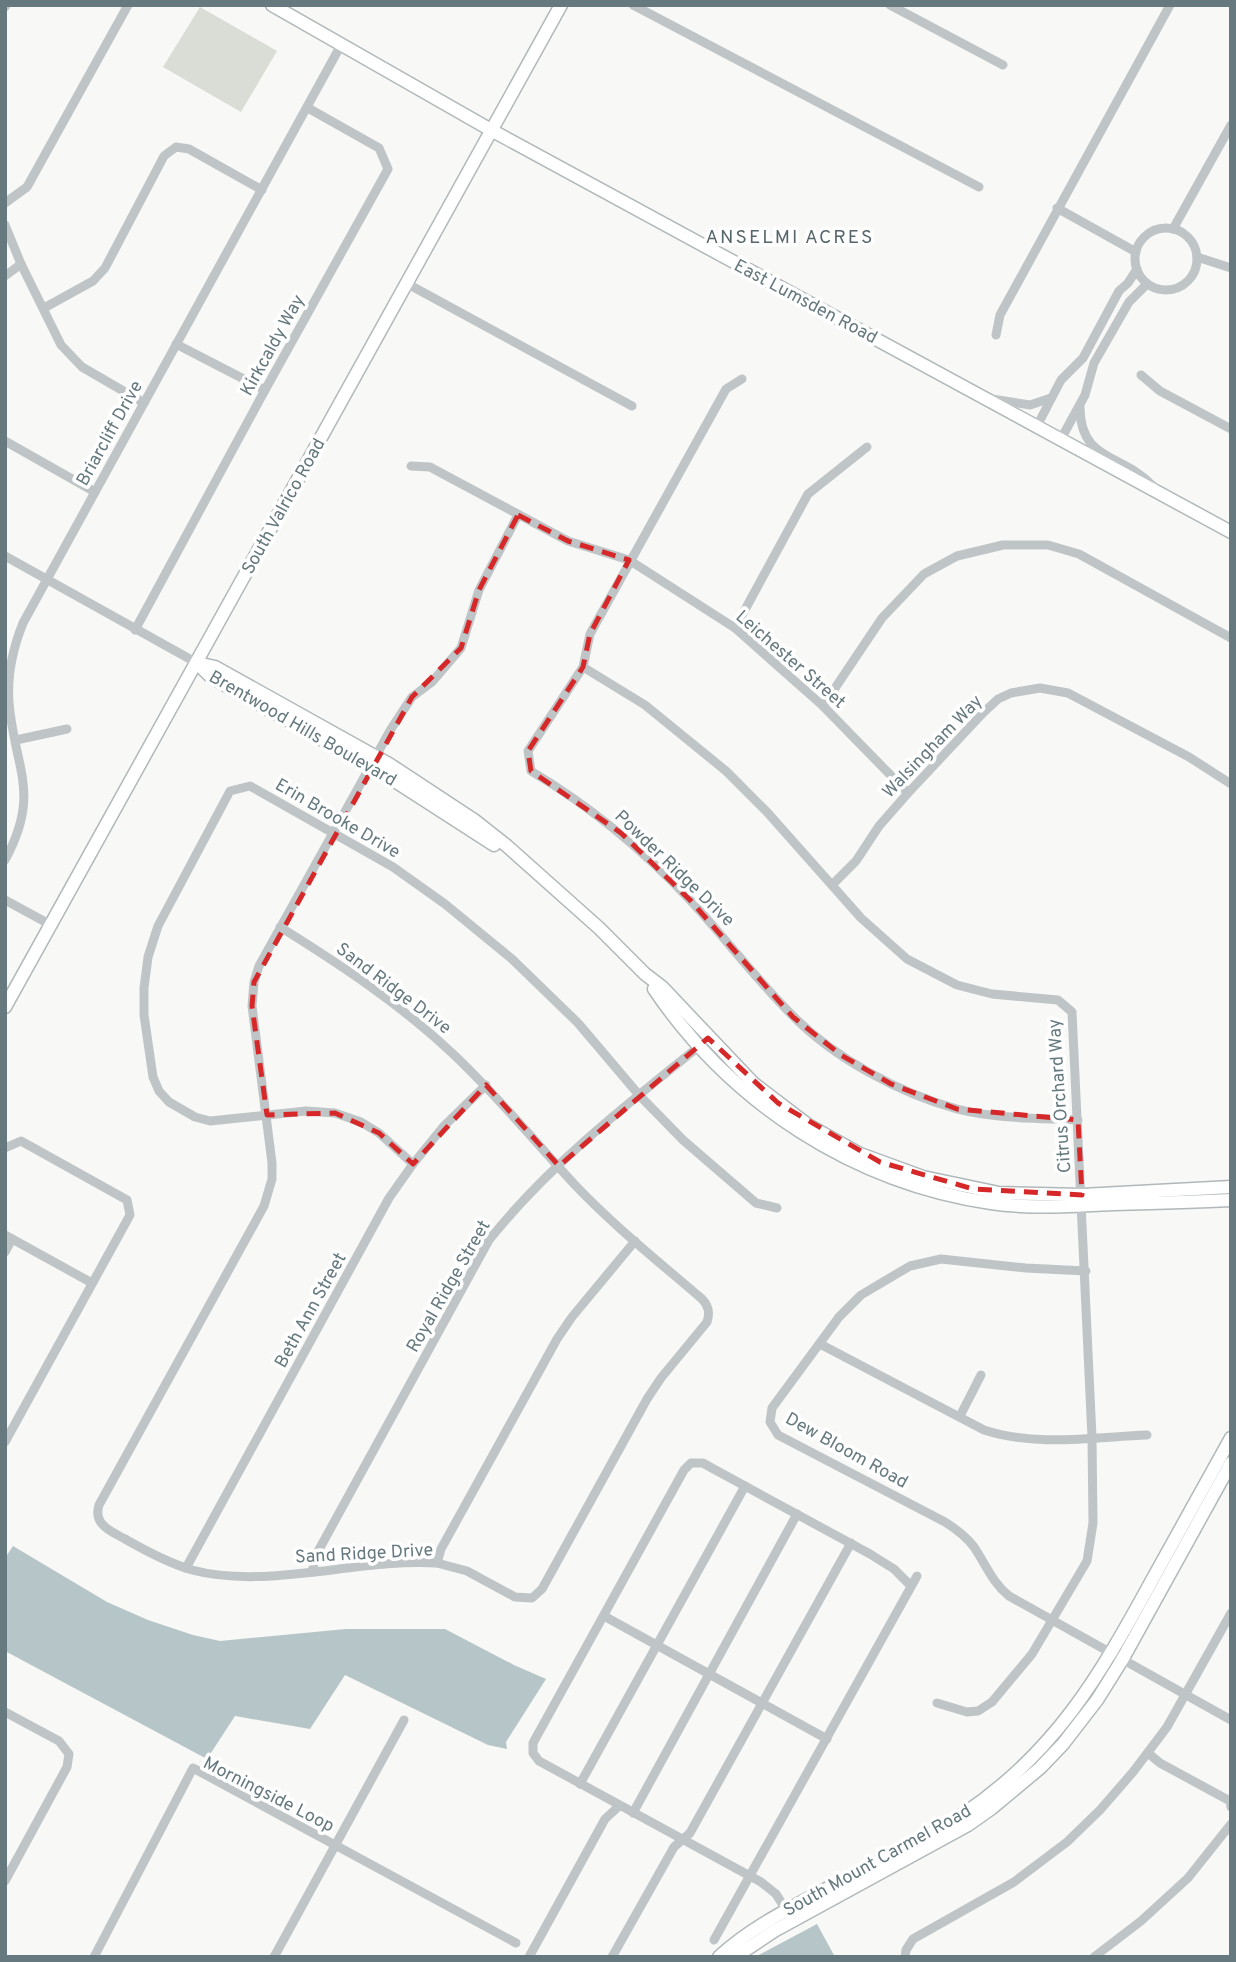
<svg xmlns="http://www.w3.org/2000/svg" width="1236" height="1962" viewBox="0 0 1236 1962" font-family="Overpass,sans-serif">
<rect width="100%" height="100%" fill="#f8f8f6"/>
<polygon fill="#d9ddd5" points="200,7 277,51 241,112 163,67"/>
<g fill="#b6c5c7">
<polygon points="13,1546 107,1602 148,1620 193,1635 220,1641 346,1629 445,1629 514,1665 546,1679 506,1742 507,1749 488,1745 345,1675 310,1729 235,1716 207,1759 5,1651 5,1558"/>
<polygon points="817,1924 835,1957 755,1957"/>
</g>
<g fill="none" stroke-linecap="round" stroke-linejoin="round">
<defs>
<g id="secondary">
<polyline points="272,5 491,130 1231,532"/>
<polyline points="197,663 215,667 389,764 474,820 507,846 599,928 645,974 662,987 753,1083 808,1125 860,1154 923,1177 999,1193 1082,1195 1231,1187"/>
<polyline points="197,663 211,677 390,778 494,845"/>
<path d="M654,989c78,115 200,194 337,214 41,6 82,3 122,1 40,-1 79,-2 118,-4"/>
<polyline points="5,1007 561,5"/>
<path d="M719,1957c29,-27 64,-45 98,-63 48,-26 99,-49 145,-79 93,-62 137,-138 189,-233 27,-48 53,-96 80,-144"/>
<polyline points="735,1957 774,1931 968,1825 992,1808 1040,1768 1063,1744 1097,1700 1122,1660 1231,1463"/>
</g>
</defs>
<use href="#secondary" stroke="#b0b8ba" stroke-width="15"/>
<g stroke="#bfc5c7" stroke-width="9">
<polyline points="633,5 979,187"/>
<polyline points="890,5 1003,65"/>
<polyline points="5,7 6,5"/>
<polyline points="5,203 27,187 128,5"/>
<polyline points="1057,208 1136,252"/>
<polyline points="5,225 21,264 61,345 82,367 144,403"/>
<circle cx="1166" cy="259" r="31"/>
<polyline points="1173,229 1231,125"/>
<polyline points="1197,257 1231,268"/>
<polyline points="5,276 21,264"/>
<polyline points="406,283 632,406"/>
<polyline points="44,308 93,281 105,268 164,156 176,147 189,149 262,190"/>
<polyline points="996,335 1000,315 1170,5"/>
<polyline points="176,344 265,390"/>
<polyline points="1141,375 1160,391 1231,429"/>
<path d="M742,379l-16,10 -136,245 -7,33 -55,84 3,20c59,35 112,79 159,129 35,38 66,79 102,115 42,43 107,78 165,94 39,10 81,9 121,11"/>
<polyline points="992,399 1030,405 1051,398"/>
<path d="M1080,407c0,55 42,46 73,79"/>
<polyline points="1037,426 1061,380 1083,358 1119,291 1128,283 1137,269"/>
<polyline points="1061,439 1085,395 1094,363 1129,302 1147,284"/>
<polyline points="5,441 95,492"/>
<polyline points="411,466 430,467 568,541 629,560 735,628 823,706 908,793"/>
<polyline points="5,556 197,663"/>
<polyline points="735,628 808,494 867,447"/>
<polyline points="135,630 265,390 388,169 379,148 308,108"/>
<polyline points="583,667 645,705 726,771 767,812 861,918 907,959 957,985 992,994 1058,1000 1072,1012 1092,1437 1093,1523 1087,1561 1032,1654 992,1702 978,1711 967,1712 937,1703"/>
<polyline points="823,706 882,618 924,574 957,556 1003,545 1048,545 1079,554 1231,638"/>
<polyline points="16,740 67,729"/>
<path d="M5,860c37,-68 9,-92 4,-158 -2,-27 4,-54 14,-79l318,-578"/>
<polyline points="832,885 856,861 879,826 908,793 983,713 998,699 1011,693 1040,688 1068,693 1189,757 1231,784"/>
<polyline points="5,900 51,925"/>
<path d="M280,927c61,38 120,77 172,126 44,41 82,88 123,132 39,41 84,77 127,114 7,7 8,14 5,23l-46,56 -14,21 -105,190 -10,9 -17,-1 -48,-26 -30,-8c-77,-5 -170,27 -245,7 -24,-7 -46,-19 -67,-31 -15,-8 -32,-15 -26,-34l165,-299 8,-27v-16l-20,-157 2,-24 5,-16 132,-237 21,-32 20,-15 29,-34 18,-58 39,-75"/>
<polyline points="5,1148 21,1141 127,1200 130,1215 5,1442"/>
<polyline points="413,1164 379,1133 361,1122 335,1113 306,1111 210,1121 195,1117 169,1102 159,1091 153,1077 144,1015 144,988 148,957 158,926 230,791 250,786 393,867 445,904 512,959 578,1023 639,1095 683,1140 756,1203 777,1208"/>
<polyline points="5,1235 92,1283"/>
<polyline points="5,1252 12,1239"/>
<path d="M1086,1271l-60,-3 -85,-9 -31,7 -49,29 -22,22 -67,91 -2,14 8,13 167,87c11,7 21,14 29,25 12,18 18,35 35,49l222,124"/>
<path d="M820,1344l164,86c52,17 110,7 163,5"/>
<polyline points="960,1416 981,1375"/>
<polyline points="437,1563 441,1549 557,1339 572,1317 635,1241"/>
<polyline points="186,1568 389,1198 413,1164 443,1127 486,1085"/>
<path d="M312,1572l4,-17 173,-315c60,-75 138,-136 213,-196"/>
<polyline points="604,1616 827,1739"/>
<polyline points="5,1712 59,1741 69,1754 67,1767 5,1881"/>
<polyline points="1148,1753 1160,1763 1230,1801 1231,1807"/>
<polyline points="580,1784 745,1486"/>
<polyline points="633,1813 797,1514"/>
<polyline points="788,1913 776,1894 761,1882 539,1761 533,1753 533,1743 684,1470 691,1463 703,1463 710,1467 870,1554 894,1569 911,1586"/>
<polyline points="714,1940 917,1576"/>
<polyline points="94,1957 193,1768 516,1943"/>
<polyline points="274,1957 404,1720"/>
<polyline points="529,1957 605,1819 619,1806"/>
<polyline points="612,1957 674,1847 690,1833 851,1543"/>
<polyline points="905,1957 906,1950 913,1939 1014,1882 1067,1842 1100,1810 1133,1772 1167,1727 1231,1613"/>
<polyline points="1094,1957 1141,1921 1188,1878 1231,1824"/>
</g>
<use href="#secondary" stroke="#fff" stroke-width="12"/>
</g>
<path fill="none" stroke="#d62828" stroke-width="5" stroke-dasharray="14 9" stroke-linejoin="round" d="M518,515l50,26 61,19 -39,74 -7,33 -55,84 3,20 90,62 69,67 103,117 48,38 50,29 66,25 121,11 4,75 -109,-6 -93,-27 -102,-59 -70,-65 -149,128 -73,-81 -73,79 -34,-31 -44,-20 -68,2 -15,-109 2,-24 158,-285 49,-49 18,-58z"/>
<g text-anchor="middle" stroke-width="7" stroke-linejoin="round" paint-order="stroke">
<g font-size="18" fill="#65797f" stroke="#fff">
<text transform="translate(806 301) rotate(28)" y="6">East Lumsden Road</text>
<text transform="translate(272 345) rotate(-61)" y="6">Kirkcaldy Way</text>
<text transform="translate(109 433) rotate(-61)" y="6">Briarcliff Drive</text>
<text transform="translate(283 506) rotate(-61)" y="6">South Valrico Road</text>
<text transform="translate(791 659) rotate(41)" y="6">Leichester Street</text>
<text transform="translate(303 728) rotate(30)" y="6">Brentwood Hills Boulevard</text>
<text transform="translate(932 746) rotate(-46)" y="6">Walsingham Way</text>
<text transform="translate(338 818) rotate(30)" y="6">Erin Brooke Drive</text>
<text transform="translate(675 868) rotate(44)" y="6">Powder Ridge Drive</text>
<text transform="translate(394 988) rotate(37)" y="6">Sand Ridge Drive</text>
<text transform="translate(1059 1096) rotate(-94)" y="6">Citrus Orchard Way</text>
<text transform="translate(448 1286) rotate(-60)" y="6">Royal Ridge Street</text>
<text transform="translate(310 1310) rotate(-61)" y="6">Beth Ann Street</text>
<text transform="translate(847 1450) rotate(29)" y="6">Dew Bloom Road</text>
<text transform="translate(364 1553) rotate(-3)" y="6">Sand Ridge Drive</text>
<text transform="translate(269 1794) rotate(27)" y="6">Morningside Loop</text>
<text transform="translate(877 1860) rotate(-29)" y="6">South Mount Carmel Road</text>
</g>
<g font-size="19" letter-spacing="2" fill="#56666b" stroke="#fff">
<text x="790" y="243">ANSELMI ACRES</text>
</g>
</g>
<rect width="1236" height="1962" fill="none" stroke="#65797f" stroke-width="14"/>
</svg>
